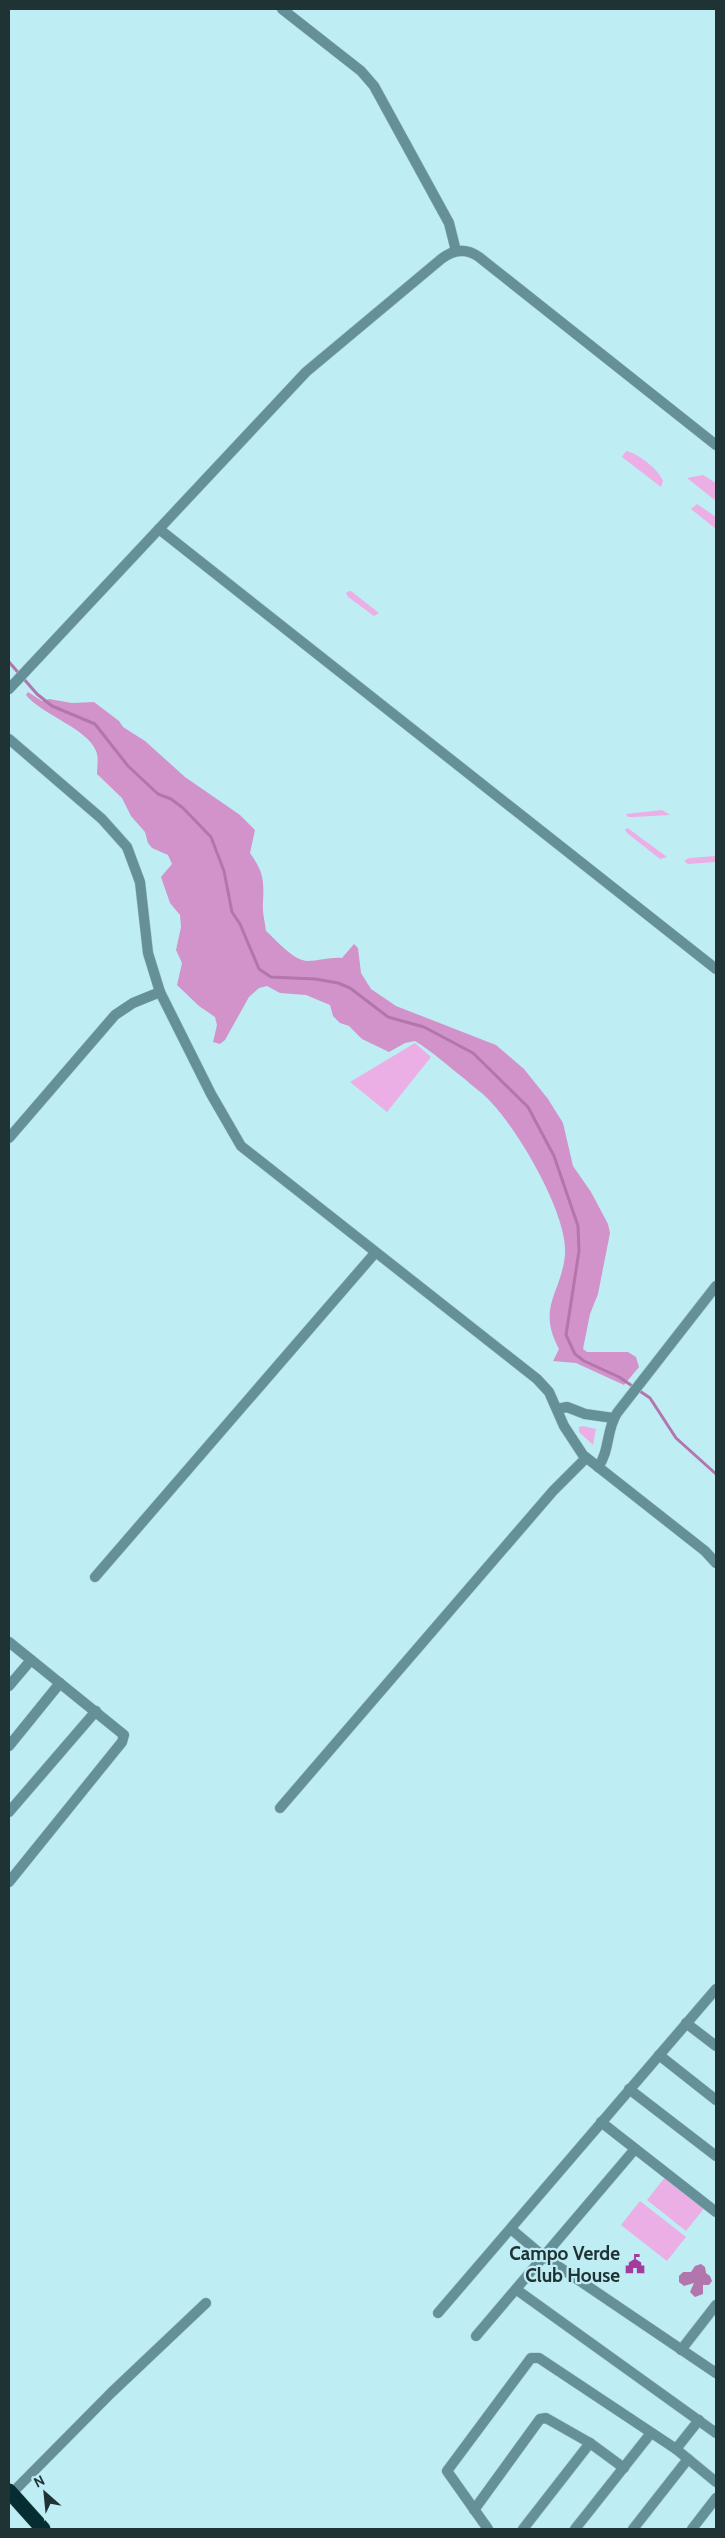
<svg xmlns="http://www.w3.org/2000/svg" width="725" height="2538" viewBox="0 0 725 2538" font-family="Cabin,sans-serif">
<rect width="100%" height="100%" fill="#bfedf4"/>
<g fill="#ecafe5">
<path d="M626,451c12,2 33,19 37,30l-2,6 -39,-30z"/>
<polygon points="703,475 716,483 716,501 687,478"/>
<polygon points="697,504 716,517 716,529 691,509"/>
<polygon points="349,591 351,591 379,613 374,616 348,597 346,593"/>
<polygon points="662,810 670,815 634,817 628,817 626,814"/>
<polygon points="627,828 629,829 667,857 660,859 627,833 625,830"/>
<polygon points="716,856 716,862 688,864 684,861 689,858"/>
<polygon points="415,1043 431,1057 387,1112 350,1082"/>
<polygon points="583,1426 596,1429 593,1445 579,1432 579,1427"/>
<polygon points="666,2176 705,2207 686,2231 647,2200"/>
<polygon points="640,2201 686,2237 667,2261 621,2225"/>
</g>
<path fill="#d193ca" d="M28,692l14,9 7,-2 23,4 22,-1 25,19 4,6 22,14 40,36 55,38 15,15 -5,23c14,20 14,27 13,50 -1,9 2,19 3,28 10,9 27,29 41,30 12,0 23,-4 35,-3l12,-14 4,4 3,25 10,16 25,17 100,39 28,24 24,30 15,24 10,43 18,26 17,32 2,9 -12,61 -8,20 -7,35 4,3h41l8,5 3,10 -15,18 -48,-22 -23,-2 6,-12c-23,-43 3,-56 6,-95 3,-40 -48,-126 -76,-154 -7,-8 -16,-13 -23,-20 -17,-13 -33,-28 -51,-39l-10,2 -16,9 -27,-13 -13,-13 -9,-3 -7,-7 -3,-11 -24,-10 -26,-2 -13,-7 -8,2 -10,9 -24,43 -5,4 -7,-2 4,-17 -2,-8 -16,-11 -22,-21 5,-22 -6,-13 5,-23 -1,-12 -10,-12 -9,-26 11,-13 -4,-9 -16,-7 -4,-5 -3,-11 -14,-16 -9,-18 -25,-24c0,-8 2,-16 -1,-23 -8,-22 -55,-37 -70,-56z"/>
<polygon fill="#b276ac" points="701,2264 705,2267 706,2273 710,2276 712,2281 709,2285 703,2285 703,2294 695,2297 690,2292 694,2283 684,2286 679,2282 679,2276 683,2272 691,2272 695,2266"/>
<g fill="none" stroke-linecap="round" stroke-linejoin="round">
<polyline stroke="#b276ac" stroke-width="3" points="9,662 37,694 52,706 95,724 128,766 158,794 171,799 183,808 211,837 224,871 232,912 240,924 259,969 271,977 315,979 338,983 350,988 388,1017 424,1027 473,1053 528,1107 554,1156 578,1226 579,1251 566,1335 575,1354 584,1361 619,1377 650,1398 676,1438 716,1474"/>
<defs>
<g id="street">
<polyline points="282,9 361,71 374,86 449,223 456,251"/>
<polyline points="159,529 716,969"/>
<path d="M9,689l297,-317 134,-112c12,-10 25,-13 39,-3l237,188"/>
<polyline points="9,739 102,819 127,847 140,882 148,953 160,992 211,1094 241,1146 537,1379 549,1392 564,1426 583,1455 705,1551 716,1563"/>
<polyline points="9,1138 115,1015 133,1003 160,992"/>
<polyline points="557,1409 567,1407 585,1414 613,1418"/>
<path d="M598,1467c12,-16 8,-37 19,-54l99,-127"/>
<polyline points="95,1577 375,1253"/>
<polyline points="9,1642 124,1735 122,1742 9,1882"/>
<polyline points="9,1686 31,1660"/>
<polyline points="9,1746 60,1683"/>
<polyline points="280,1808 553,1491 586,1458"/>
<polyline points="9,1812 96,1711"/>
<polyline points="686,2023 716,2046"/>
<polyline points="659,2055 716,2100"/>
<polyline points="629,2089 716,2156"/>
<polyline points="601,2122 716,2212"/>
<polyline points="511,2229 543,2256 716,2373"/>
<polyline points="517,2290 716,2433"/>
<polyline points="438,2313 716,1989"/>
<polyline points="476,2336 635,2149"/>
<polyline points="681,2350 716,2305"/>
<polyline points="676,2449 699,2420"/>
<polyline points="11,2494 111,2393 206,2303"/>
<polyline points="474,2510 540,2419 546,2418 590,2443 624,2468"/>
<polyline points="488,2529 447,2471 531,2358 539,2358 676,2449 716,2482"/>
<polyline points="523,2529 590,2443"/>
<polyline points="575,2529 651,2433"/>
<polyline points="633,2529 688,2459"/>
<polyline points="692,2529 716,2498"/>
</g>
<polyline id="highway" points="9,2491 43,2529"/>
</defs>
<use href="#street" stroke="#9fc8ce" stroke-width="11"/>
<use href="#highway" stroke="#9fc8ce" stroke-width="16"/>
<use href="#street" stroke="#669097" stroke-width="10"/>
<use href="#highway" stroke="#062d32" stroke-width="15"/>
</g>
<defs>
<symbol id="civic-bare" viewBox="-9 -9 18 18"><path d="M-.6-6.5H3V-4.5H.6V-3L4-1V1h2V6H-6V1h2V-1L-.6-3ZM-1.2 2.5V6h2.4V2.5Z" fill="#a43c9e" stroke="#bfedf4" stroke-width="2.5" paint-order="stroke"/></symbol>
</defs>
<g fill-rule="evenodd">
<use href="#civic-bare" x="621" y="2250" width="28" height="28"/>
</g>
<g text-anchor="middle" stroke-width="4.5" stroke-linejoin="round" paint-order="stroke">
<g font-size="19" font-weight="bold" fill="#1f3234" stroke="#bfedf4" text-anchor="end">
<text x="620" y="2260">Campo Verde<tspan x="620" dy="22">Club House</tspan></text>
</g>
</g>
<rect width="725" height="2538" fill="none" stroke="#1f3234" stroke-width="20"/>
<g transform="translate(45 2493) rotate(333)" stroke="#bfedf4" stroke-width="4" paint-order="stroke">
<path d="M0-4L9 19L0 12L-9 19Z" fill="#1f3234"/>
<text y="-8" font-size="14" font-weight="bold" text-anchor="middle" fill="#1f3234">N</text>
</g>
</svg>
